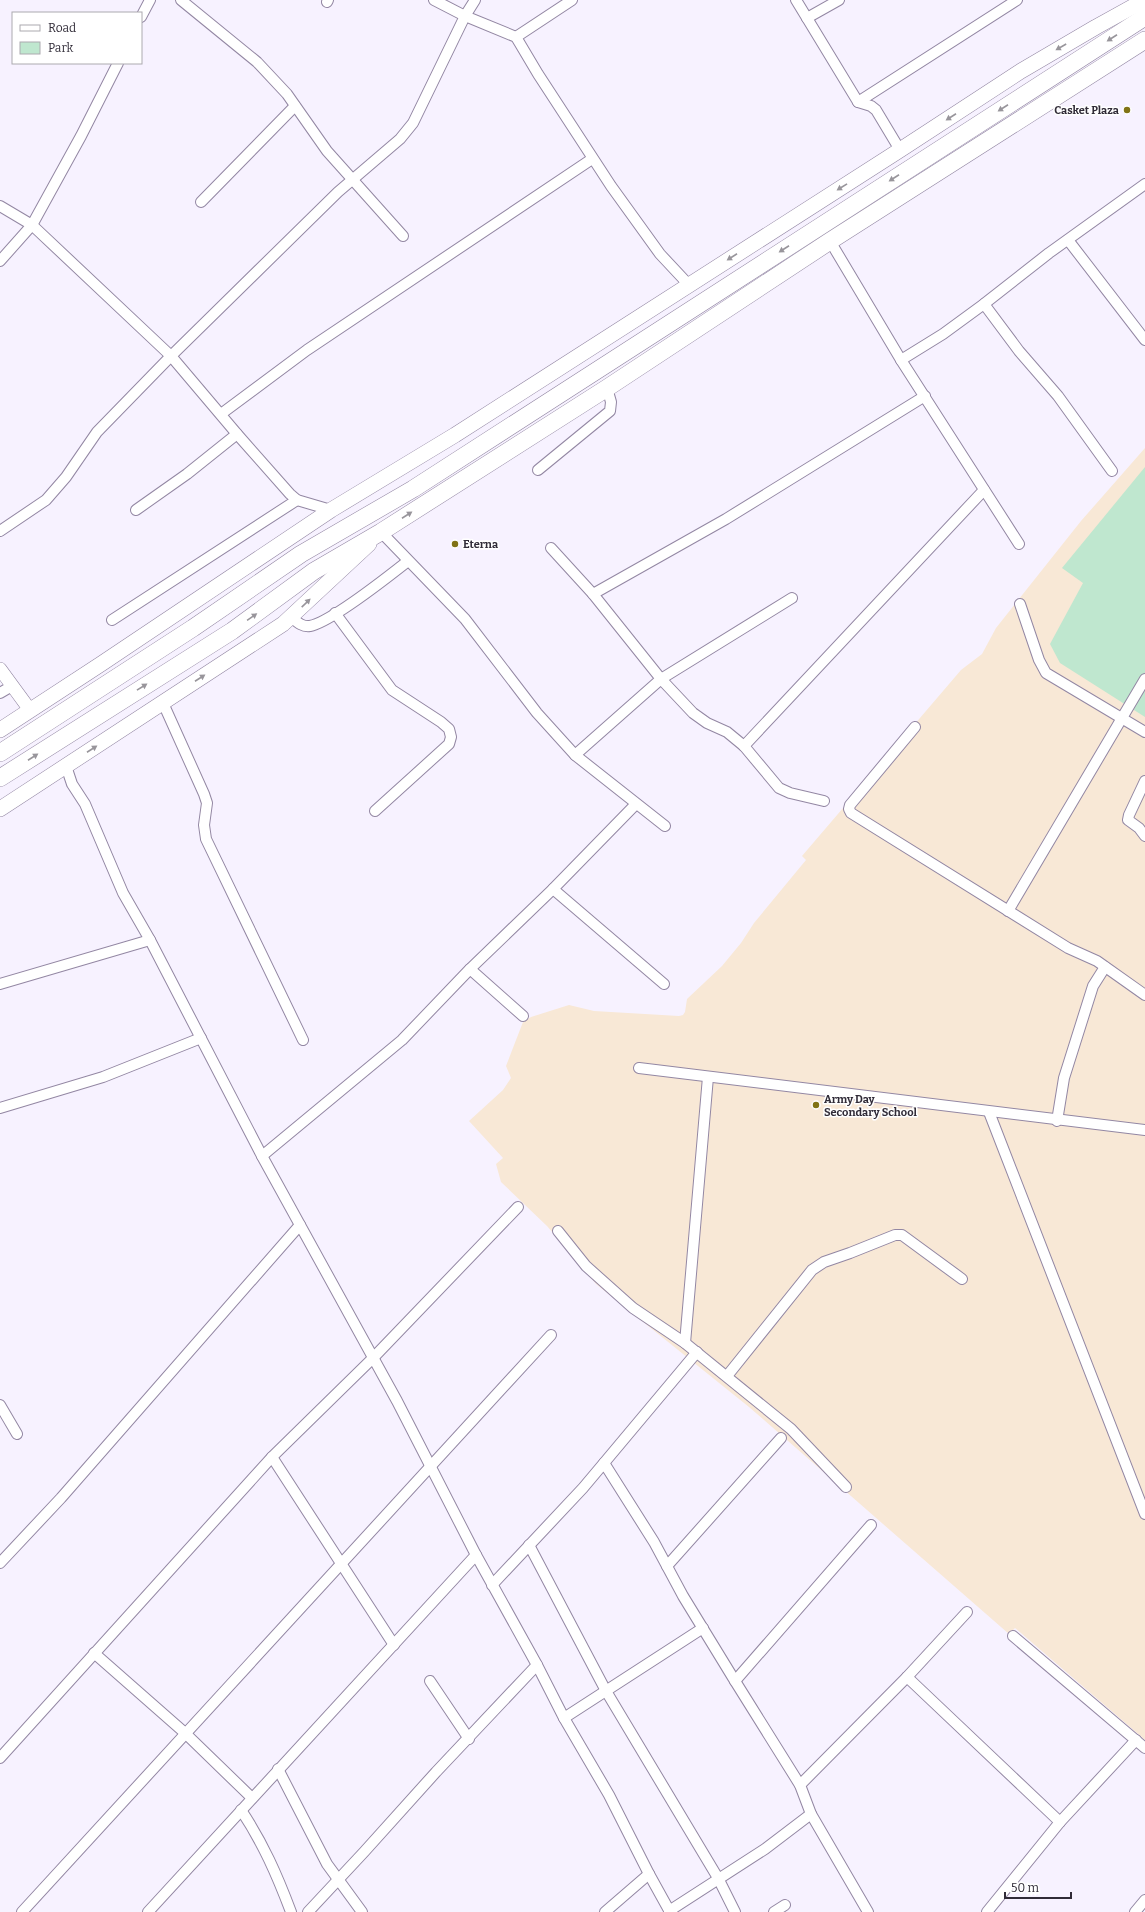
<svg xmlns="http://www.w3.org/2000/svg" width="1145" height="1912" viewBox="0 0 1145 1912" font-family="Bitter,serif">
<rect width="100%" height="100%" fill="#f7f2ff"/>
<polygon fill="#f8e8d6" points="1145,448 1145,1740 1015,1628 1009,1634 749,1407 596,1284 547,1226 501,1182 496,1164 503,1158 469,1121 503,1090 511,1078 506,1066 523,1022 531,1017 569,1005 594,1011 679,1016 683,1015 685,1012 687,999 722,966 741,943 754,923 806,860 802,856 961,670 982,654 996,628 1081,521"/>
<polygon fill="#bfe7cf" points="1145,467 1145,717 1060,663 1050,644 1083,583 1062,568"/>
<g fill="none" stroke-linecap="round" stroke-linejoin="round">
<defs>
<g id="minor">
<polyline points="181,0 257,62 287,94 327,151 403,236"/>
<polyline points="434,0 465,16 516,37 538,74 611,186 660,254 689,285"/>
<polyline points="796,0 858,102 871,106 876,110 900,150"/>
<polyline points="327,2 328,0"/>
<polyline points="141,17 150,0"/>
<polyline points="807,18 839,0"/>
<polyline points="516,37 572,0"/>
<polyline points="858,102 1017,0"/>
<polyline points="201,202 295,106"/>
<polyline points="0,206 32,225 171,356 237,434 290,494 297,500 331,510"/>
<polyline points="1068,240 1145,340"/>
<polyline points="830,241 901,360 1019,544"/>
<polyline points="0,261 32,225 81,136 118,63"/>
<polyline points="984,304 1019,351 1058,396 1112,471"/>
<polyline points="901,360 943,334 984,304 1049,253 1145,184"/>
<polyline points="221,414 307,350 592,159"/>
<polyline points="538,470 610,411 611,402 607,388"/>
<polyline points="136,510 187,474 237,434"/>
<polyline points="0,531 46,500 66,477 97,432 171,356 338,192 400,139 413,123 465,16 475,0"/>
<polyline points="381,532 465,619 537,713 575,755 665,826"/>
<polyline points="551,548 593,594 661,679 693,713 707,723 727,732 744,746 779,788 790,793 824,801"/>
<polyline points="593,594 726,519 925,396"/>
<polyline points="1020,604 1039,660 1046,673 1145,732"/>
<polyline points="335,613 392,690 441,722 449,729 451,737 449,744 375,811"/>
<path d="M291,617c6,5 11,10 19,9 21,-4 79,-50 98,-65"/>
<polyline points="112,620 297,500"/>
<polyline points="0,693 12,686"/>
<polyline points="163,703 204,794 207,803 204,825 206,839 303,1040"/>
<polyline points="915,727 850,805 849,809 851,813 1068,948 1097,961 1145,995"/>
<polyline points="744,746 984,490"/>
<polyline points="575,755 661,679 792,598"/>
<polyline points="66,766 72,784 85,804 123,893 150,940 262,1156 397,1401 476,1555 537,1665 564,1718 609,1795 649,1874 670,1912"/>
<polyline points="1145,781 1129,815 1128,820 1139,828 1145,836"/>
<polyline points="553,889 664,984"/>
<polyline points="1008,911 1145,679"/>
<polyline points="470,969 523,1016"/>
<polyline points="0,984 150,940"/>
<polyline points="639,1068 1145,1130"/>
<polyline points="0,1108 103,1077 201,1038"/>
<polyline points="989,1112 1145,1514"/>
<polyline points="1057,1121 1064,1078 1093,986 1105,967"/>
<polyline points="262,1156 402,1040 470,969 553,889 636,804"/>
<polyline points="558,1231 586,1266 633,1308 685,1343 791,1429 846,1487"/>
<polyline points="685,1343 708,1077"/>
<polyline points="727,1376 812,1270 824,1262 850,1253 895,1235 902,1235 962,1279"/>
<polyline points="0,1405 17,1434"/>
<polyline points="272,1457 394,1645"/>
<polyline points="604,1463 697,1352"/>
<polyline points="529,1545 606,1691 718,1878 735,1912"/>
<polyline points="0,1563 61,1498 300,1225"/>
<polyline points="667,1566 781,1438"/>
<polyline points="492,1585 583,1488 604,1463 654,1542 683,1596 735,1681 800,1785 811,1814 868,1912"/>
<polyline points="1013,1636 1145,1748"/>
<polyline points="94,1653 185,1733 252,1798"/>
<polyline points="907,1677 1060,1822"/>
<polyline points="430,1681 469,1739"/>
<polyline points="735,1681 871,1525"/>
<polyline points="564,1718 703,1628"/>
<polyline points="0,1758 272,1457 373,1358 518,1207"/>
<polyline points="278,1769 327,1864 362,1912"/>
<polyline points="800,1785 907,1677 967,1612"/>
<path d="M241,1810c22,33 36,65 50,102"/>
<polyline points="669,1911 765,1849 811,1814"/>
<polyline points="22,1912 551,1335"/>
<polyline points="148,1912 476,1555"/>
<polyline points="308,1912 364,1852 436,1772 537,1665"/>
<polyline points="605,1912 649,1874"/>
<polyline points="774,1912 785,1905"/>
<polyline points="987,1912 1060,1822 1136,1740"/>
<polyline points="1135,1912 1145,1900"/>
</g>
<polyline id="tertiary" points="0,669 30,710"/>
<g id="secondary">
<polyline points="0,730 101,664 331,510 455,435 900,150 1021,71 1096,27 1134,6 1145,3"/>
<polyline points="0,809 283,624 369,544"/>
</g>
<g id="trunk">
<polyline points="0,753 193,628 301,554 413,489 1145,17"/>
<polyline points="0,778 232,631 314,571 381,532 607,388 830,241 1145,40"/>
</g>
</defs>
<use href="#minor" stroke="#9387a3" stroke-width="12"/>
<use href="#tertiary" stroke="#9387a3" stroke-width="14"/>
<use href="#secondary" stroke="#9387a3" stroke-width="16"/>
<use href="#trunk" stroke="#9387a3" stroke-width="18"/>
<use href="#minor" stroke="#fff" stroke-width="10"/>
<use href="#tertiary" stroke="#fff" stroke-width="13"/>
<use href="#secondary" stroke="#fff" stroke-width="15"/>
<use href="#trunk" stroke="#fff" stroke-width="17"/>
</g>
<defs><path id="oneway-solid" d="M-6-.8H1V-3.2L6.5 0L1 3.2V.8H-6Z"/></defs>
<g fill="#98959b">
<use href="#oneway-solid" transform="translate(1112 38) rotate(147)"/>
<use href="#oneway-solid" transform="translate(1061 47) rotate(150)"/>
<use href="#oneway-solid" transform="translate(1003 108) rotate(147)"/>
<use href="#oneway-solid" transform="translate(951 117) rotate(147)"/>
<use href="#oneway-solid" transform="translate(894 178) rotate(147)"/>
<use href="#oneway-solid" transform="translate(842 187) rotate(148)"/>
<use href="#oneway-solid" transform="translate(784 249) rotate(147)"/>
<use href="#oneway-solid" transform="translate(732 257) rotate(147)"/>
<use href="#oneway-solid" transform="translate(407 515) rotate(-33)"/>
<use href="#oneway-solid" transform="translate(306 603) rotate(-44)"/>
<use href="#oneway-solid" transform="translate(252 617) rotate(-35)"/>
<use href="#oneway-solid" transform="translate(200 678) rotate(-33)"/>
<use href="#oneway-solid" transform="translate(142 687) rotate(-32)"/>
<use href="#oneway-solid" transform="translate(92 749) rotate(-33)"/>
<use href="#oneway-solid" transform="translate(33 757) rotate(-33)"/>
</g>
<g fill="#817315" stroke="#fff" stroke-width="1.5">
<circle cx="1127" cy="110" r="4"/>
<circle cx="455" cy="544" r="4"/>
<circle cx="816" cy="1105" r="4"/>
</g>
<g text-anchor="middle" stroke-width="3" stroke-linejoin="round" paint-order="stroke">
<g font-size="11" font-weight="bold" fill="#302b37" stroke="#fff" text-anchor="start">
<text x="1119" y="114" text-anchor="end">Casket Plaza</text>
<text x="463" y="548">Eterna</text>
<text x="824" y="1103">Army Day<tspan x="824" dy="13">Secondary School</tspan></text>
</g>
</g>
<rect x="12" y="12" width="130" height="52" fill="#ffffff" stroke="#acaaaf"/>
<rect x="20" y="25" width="20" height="6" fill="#ffffff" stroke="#acaaaf"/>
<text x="48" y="32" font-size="12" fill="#302b37">Road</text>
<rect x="20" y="42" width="20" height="12" fill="#bfe7cf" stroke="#acaaaf"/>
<text x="48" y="52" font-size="12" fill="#302b37">Park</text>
<path d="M1005 1892v6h66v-6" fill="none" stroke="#302b37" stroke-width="2"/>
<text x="1011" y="1892" font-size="12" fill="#302b37" stroke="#ffffff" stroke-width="3" paint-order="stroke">50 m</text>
</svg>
